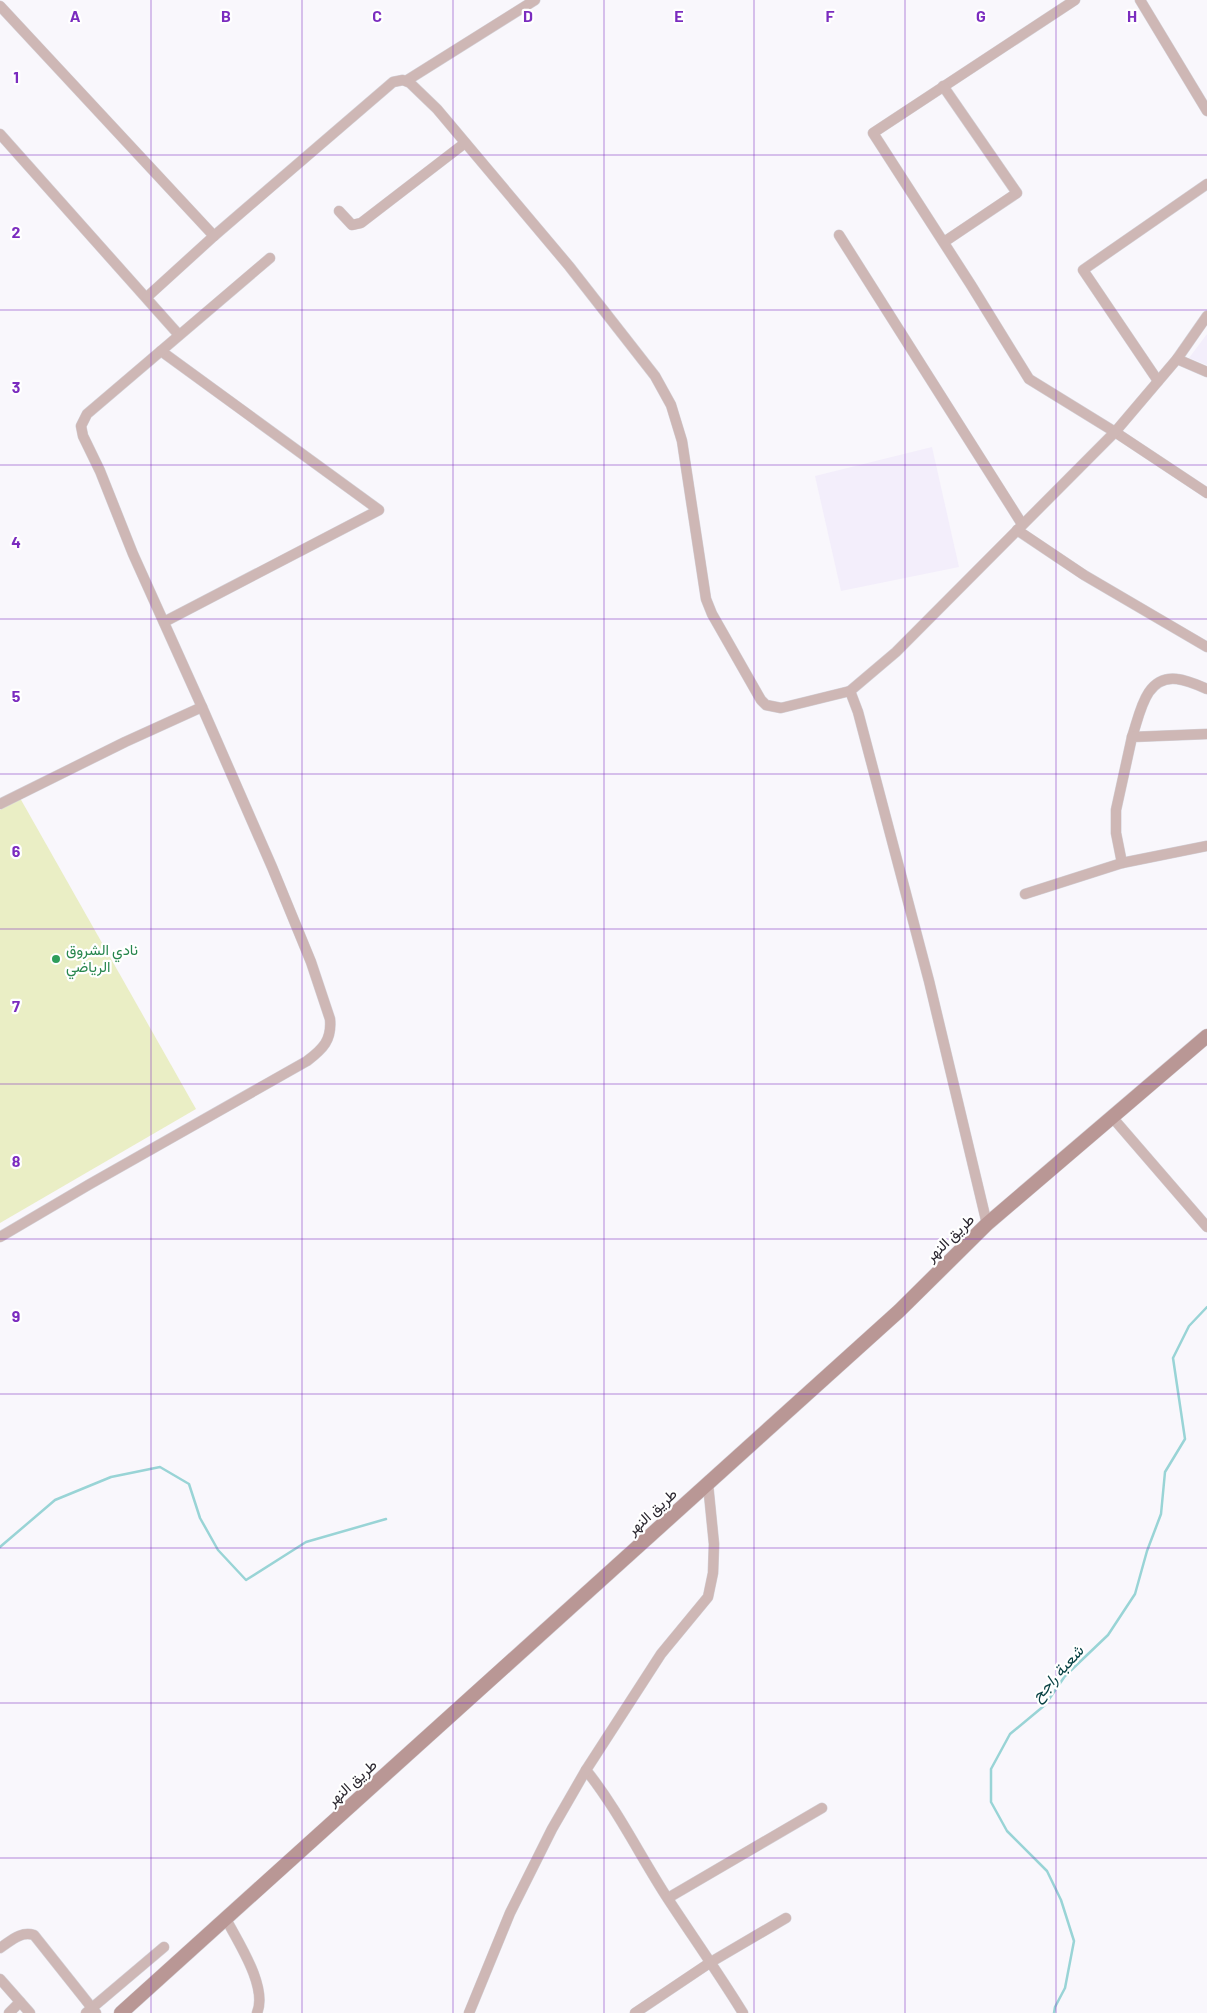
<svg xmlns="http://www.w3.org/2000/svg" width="1207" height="2013" viewBox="0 0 1207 2013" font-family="Barlow,Vazirmatn,sans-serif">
<rect width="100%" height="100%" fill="#f9f7fc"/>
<g fill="#f3eefb">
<polygon points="1207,334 1207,365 1189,358"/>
<polygon points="932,447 959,567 841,591 815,476"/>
</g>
<polygon fill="#eaeec5" points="20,798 196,1109 0,1223 0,810"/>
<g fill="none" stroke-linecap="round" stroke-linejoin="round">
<g stroke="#99d4d6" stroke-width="2.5">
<polyline points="0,1547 55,1500 111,1477 160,1467 189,1484 200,1518 218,1550 246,1580 306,1542 386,1519"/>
<polyline points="1054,2013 1055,2007 1065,1988 1074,1941 1061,1900 1047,1871 1007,1831 991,1802 991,1769 1010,1734 1045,1705 1065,1676 1108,1635 1135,1594 1147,1551 1161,1514 1165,1472 1185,1439 1173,1358 1189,1326 1207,1307"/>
</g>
<defs>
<g id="minor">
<polyline points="1075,0 873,133 971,285 1029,379 1115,432 1207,493"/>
<polyline points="1140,0 1207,111"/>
<polyline points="0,6 214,236"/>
<polyline points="406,81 535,0"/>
<polyline points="943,86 1017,193 944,242"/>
<polyline points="0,134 179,335"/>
<polyline points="339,211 352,225 361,223 465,143"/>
<polyline points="839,235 1022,524"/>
<polyline points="147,297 214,236 393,82 403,80 410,83 437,109 569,266 655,376 671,405 682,441 706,599 712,614 761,700 766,705 781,708 850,691 858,712 929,981 987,1224"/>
<polyline points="161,351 379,510 164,622"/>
<polyline points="1177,359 1207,372"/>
<polyline points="1158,381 1083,270 1207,184"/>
<polyline points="1017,530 1084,575 1207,647"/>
<polyline points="850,691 896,652 1115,432 1177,359 1207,316"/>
<path d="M1132,737c8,-23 13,-62 45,-58 10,1 21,6 30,10"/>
<polyline points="0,804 125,742 202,707"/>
<polyline points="1122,863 1116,833 1116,810 1132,737 1207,734"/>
<polyline points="1025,894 1122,863 1207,846"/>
<polyline points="1112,1117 1207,1227"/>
<path d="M0,1237l90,-53 217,-123c16,-12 25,-21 23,-42l-19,-57 -39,-95 -70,-160 -69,-153 -33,-83 -17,-35 -2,-10 6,-12 183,-156"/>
<path d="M586,1770c32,40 54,86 82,129 25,38 51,75 75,114"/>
<polyline points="668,1898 822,1808"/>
<path d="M226,1919c12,23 42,68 31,94"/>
<path d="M0,1948c11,-7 20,-17 34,-13l62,78"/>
<polyline points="0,1979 30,2013"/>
<polyline points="9,2013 20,2002"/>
<polyline points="86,2013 164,1947"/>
<polyline points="469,2013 510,1913 552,1829 586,1770 661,1654 708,1597 713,1573 714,1544 708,1484"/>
<polyline points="635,2013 711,1962 786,1918"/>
</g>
<polyline id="secondary" points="121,2013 899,1311 987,1224 1207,1036"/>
</defs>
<use href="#minor" stroke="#d4d1d7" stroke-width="11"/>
<use href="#secondary" stroke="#d4d1d7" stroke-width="15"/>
<use href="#minor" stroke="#ceb7b5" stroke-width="10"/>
<use href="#secondary" stroke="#b99795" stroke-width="14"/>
</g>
<path fill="none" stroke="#7b2cbf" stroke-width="1" stroke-opacity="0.55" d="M151,0v2013M302,0v2013M453,0v2013M604,0v2013M754,0v2013M905,0v2013M1056,0v2013M0,155h1207M0,310h1207M0,465h1207M0,619h1207M0,774h1207M0,929h1207M0,1084h1207M0,1239h1207M0,1394h1207M0,1548h1207M0,1703h1207M0,1858h1207"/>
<circle fill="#2e9e5b" stroke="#fff" stroke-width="2" cx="56" cy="959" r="5"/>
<g text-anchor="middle" stroke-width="4.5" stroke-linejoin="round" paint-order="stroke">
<g font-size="15" fill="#27864d" stroke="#fff" text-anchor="start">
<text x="66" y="955">نادي الشروق<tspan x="66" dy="17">الرياضي</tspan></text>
</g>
<g font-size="15" fill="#2a262f" stroke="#fff">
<text transform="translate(950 1238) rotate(-44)" y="5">طريق النهر</text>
<text transform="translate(652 1512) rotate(-42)" y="5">طريق النهر</text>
<text transform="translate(352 1783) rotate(-42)" y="5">طريق النهر</text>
</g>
<g font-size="16" font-style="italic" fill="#084143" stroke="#fff">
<text transform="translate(1057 1673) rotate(-48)" y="6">شعبة راجح</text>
</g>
</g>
<g font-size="16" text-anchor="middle" font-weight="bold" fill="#7b2cbf" stroke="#fff" stroke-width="4.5" stroke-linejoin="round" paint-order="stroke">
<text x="75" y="22">A</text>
<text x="226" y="22">B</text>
<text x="377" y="22">C</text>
<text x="528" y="22">D</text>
<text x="679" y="22">E</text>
<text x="830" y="22">F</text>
<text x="981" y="22">G</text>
<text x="1132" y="22">H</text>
<text x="16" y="83">1</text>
<text x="16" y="238">2</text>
<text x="16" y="393">3</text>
<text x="16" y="548">4</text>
<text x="16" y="702">5</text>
<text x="16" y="857">6</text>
<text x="16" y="1012">7</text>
<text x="16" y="1167">8</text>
<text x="16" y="1322">9</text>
</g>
</svg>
